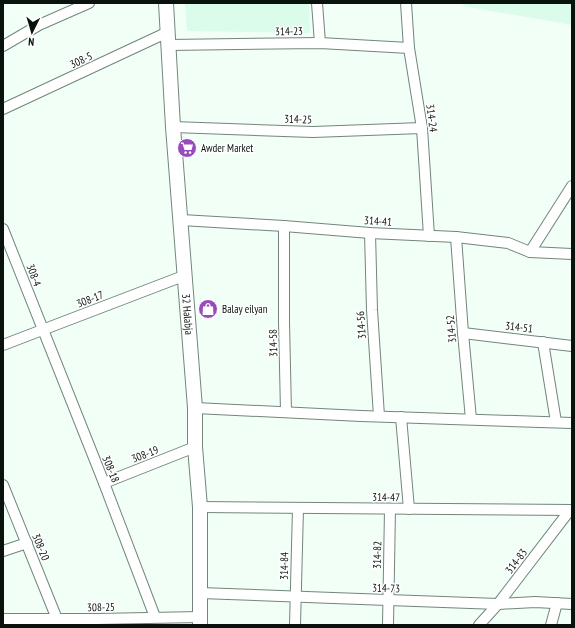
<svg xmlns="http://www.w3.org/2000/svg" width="575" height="628" viewBox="0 0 575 628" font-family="'PT Sans Narrow',sans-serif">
<rect width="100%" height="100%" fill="#f1fff7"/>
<g fill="#dbfbeb">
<polygon points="185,3 309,3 310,33 187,31"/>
<polygon points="463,3 572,3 572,25 463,6"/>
</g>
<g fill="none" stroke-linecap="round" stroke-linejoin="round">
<defs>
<g id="street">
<polyline points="317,3 320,43"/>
<polyline points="406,3 409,48 422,128 429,236"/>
<polyline points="169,45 320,43 409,48"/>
<polyline points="3,46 39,25 89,3"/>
<polyline points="3,109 168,32"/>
<polyline points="173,127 313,132 422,128"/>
<polyline points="181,220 284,226 370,233 456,237 508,243 530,252 572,254"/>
<polyline points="284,226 284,322 286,412"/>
<polyline points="3,229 104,483 155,617"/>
<polyline points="370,233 372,310 379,416"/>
<polyline points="456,237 463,333 471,419"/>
<polyline points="530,252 572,186"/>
<polyline points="463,333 572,346"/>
<polyline points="543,342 556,422"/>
<polyline points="3,345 186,275"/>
<polyline points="195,408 361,416 572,423"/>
<polyline points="401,417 409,509"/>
<polyline points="104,483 195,447"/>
<polyline points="3,485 57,619"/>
<polyline points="200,507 572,510"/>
<polyline points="3,551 27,543"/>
<polyline points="200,593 333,598 498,604 535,602 572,604"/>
<polyline points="3,619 96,619 200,617"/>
<polyline points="295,625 298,508"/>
<polyline points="388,625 390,509"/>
<polyline points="479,625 498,604 570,510"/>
<polyline points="551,625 557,603"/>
</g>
<g id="secondary">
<path id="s1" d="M166,3l7,124 22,281v39l5,60v118"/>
</g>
</defs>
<use href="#street" stroke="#72867c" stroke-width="12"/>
<use href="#secondary" stroke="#72867c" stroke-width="16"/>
<use href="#street" stroke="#fff" stroke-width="10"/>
<use href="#secondary" stroke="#fff" stroke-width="14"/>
</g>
<defs>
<symbol id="supermarket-disc" viewBox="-11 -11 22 22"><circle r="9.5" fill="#984bbc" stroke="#fff"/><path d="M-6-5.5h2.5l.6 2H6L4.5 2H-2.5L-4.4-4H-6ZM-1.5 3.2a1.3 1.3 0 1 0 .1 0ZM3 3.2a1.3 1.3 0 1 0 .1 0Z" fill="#fff"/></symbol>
<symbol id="shop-disc" viewBox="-11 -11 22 22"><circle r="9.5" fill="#984bbc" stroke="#fff"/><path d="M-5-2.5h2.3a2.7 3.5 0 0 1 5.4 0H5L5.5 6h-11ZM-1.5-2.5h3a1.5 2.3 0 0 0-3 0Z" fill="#fff"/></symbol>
</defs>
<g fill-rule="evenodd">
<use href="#supermarket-disc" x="176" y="137" width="22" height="22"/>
<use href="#shop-disc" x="197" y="298" width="22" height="22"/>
</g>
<g text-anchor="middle" stroke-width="3" stroke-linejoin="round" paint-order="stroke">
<g font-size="11" fill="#0a120e" stroke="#fff">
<text transform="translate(289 31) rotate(-1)" y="4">314-23</text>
<text transform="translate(81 60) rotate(-25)" y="4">308-5</text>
<text transform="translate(432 118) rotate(83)" y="4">314-24</text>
<text transform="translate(298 119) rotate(2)" y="4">314-25</text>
<text transform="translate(378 221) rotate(4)" y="4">314-41</text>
<text transform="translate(34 275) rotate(69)" y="4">308-4</text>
<text transform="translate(90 299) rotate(-21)" y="4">308-17</text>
<text dy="4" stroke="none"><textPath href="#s1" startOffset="312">32 Halabja</textPath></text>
<text transform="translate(361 325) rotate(-94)" y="4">314-56</text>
<text transform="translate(519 327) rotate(7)" y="4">314-51</text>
<text transform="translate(451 329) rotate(-95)" y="4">314-52</text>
<text transform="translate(273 343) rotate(-91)" y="4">314-58</text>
<text transform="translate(145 454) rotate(-21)" y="4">308-19</text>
<text transform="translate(111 469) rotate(68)" y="4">308-18</text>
<text transform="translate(386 497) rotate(1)" y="4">314-47</text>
<text transform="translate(41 547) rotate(68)" y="4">308-20</text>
<text transform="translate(377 555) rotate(-89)" y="4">314-82</text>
<text transform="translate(516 561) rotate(-53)" y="4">314-83</text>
<text transform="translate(284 566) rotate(-89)" y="4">314-84</text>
<text transform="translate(386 588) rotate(2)" y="4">314-73</text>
<text transform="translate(101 607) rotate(-1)" y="4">308-25</text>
</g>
<g font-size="11" fill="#0a120e" stroke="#fff" text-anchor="start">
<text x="201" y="152">Awder Market</text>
<text x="222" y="313">Balay eilyan</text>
</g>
</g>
<rect width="575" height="628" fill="none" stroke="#0a120e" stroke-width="8"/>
<g transform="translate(32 32) rotate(185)" stroke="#ffffff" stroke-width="3" paint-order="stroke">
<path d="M0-3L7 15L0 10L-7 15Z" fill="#0a120e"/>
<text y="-6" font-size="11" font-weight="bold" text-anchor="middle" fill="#0a120e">N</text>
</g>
</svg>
